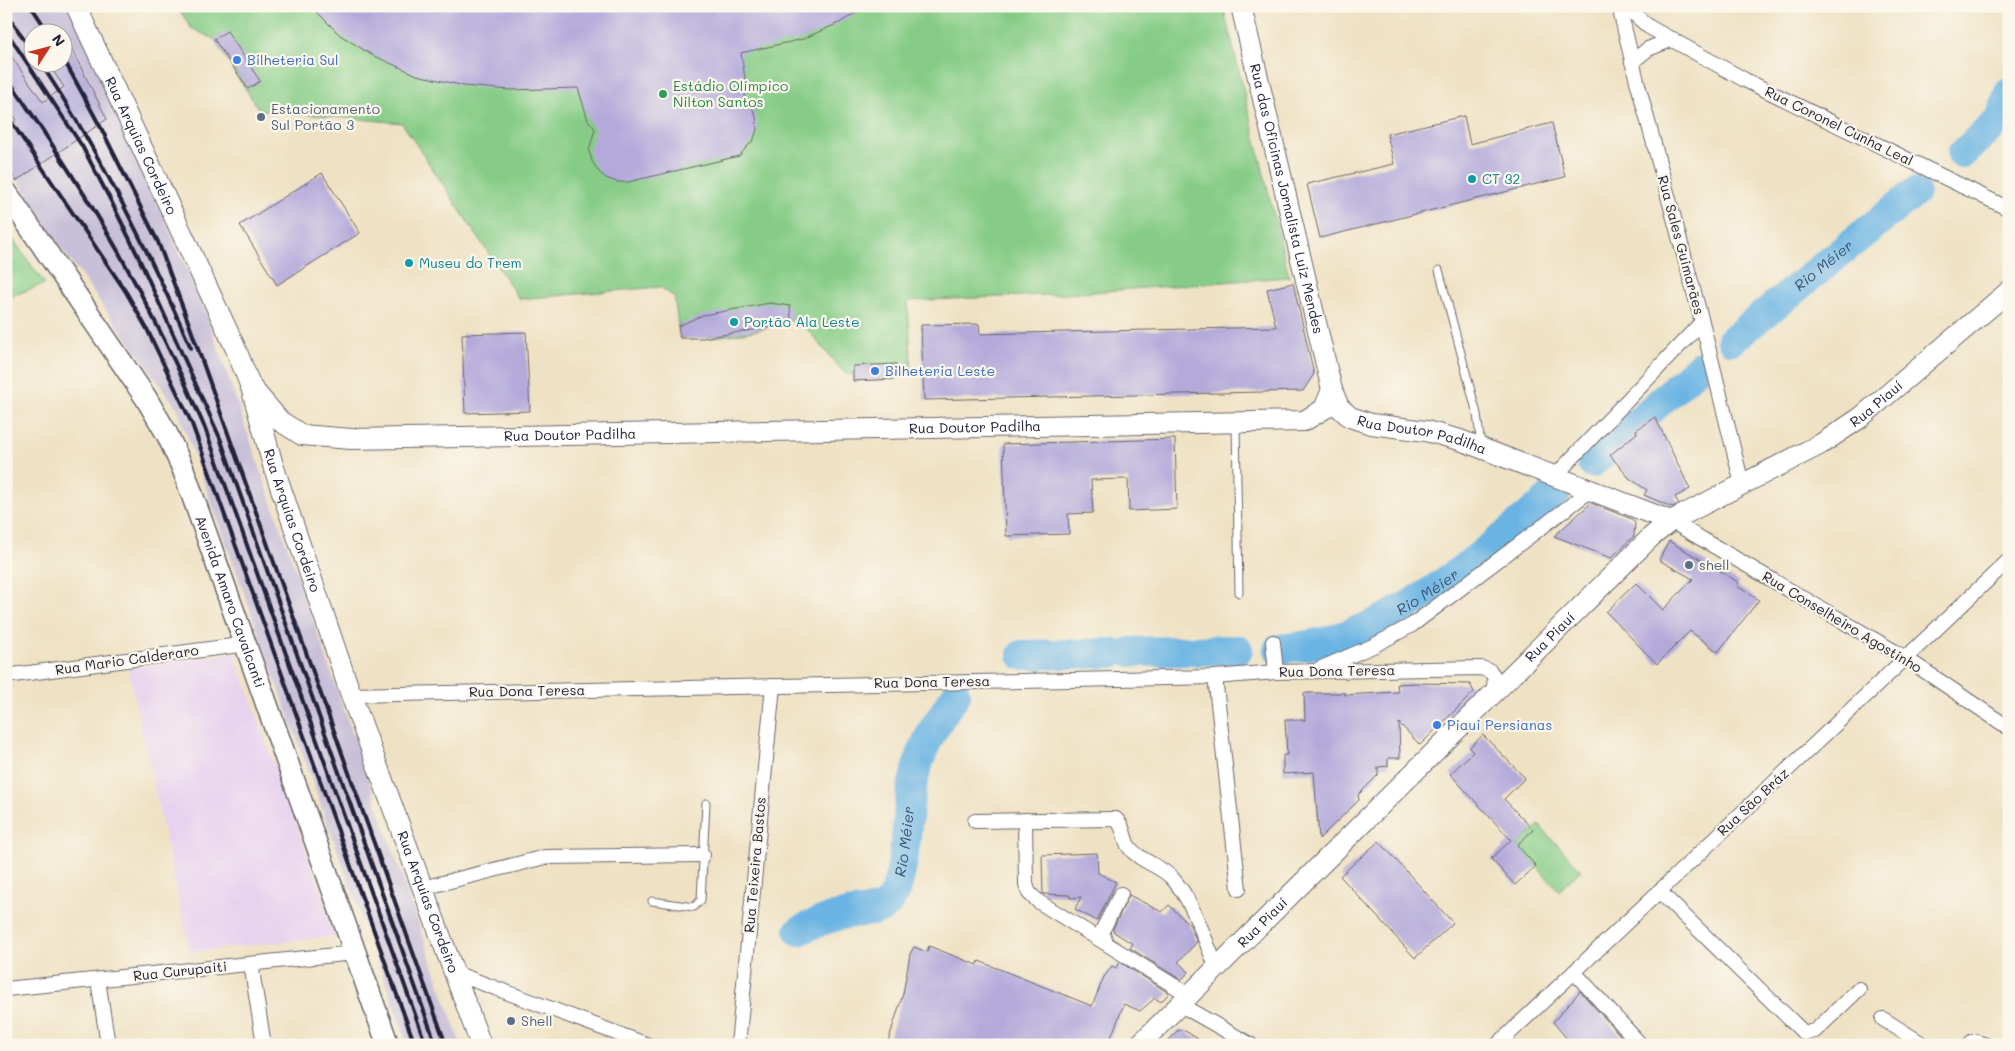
<svg xmlns="http://www.w3.org/2000/svg" width="2015" height="1051" viewBox="0 0 2015 1051" font-family="Mali,sans-serif">
<rect width="100%" height="100%" fill="#fbf7ec"/>
<filter id="ink" filterUnits="userSpaceOnUse"><feTurbulence type="fractalNoise" baseFrequency=".02" numOctaves="2"/><feDisplacementMap in="SourceGraphic" scale="10" xChannelSelector="R" yChannelSelector="G"/><feConvolveMatrix kernelMatrix="1 2 1 2 8 2 1 2 1" color-interpolation-filters="sRGB"/></filter>
<filter id="wash" filterUnits="userSpaceOnUse"><feTurbulence type="fractalNoise" baseFrequency=".0096" numOctaves="4" result="noise"/><feDisplacementMap in="SourceGraphic" scale="20" xChannelSelector="R" yChannelSelector="G"/><feGaussianBlur stdDeviation="1.12" result="paint"/><feColorMatrix in="noise" values="0 0 0 0 0 0 0 0 0 0 0 0 0 0 0 0 0 1.4 0 .05"/><feComposite in="paint" operator="in"/></filter>
<g filter="url(#wash)">
<rect width="100%" height="100%" fill="#efe2c4"/>
<polygon fill="#e7d2ef" points="234,653 337,936 190,952 128,668"/>
<path fill="#c8bfd8" fill-rule="evenodd" d="M6,6h63l133,296 259,743h-53l-231,-637 -113,-156 -58,-91zM32,32h30v30h-30z"/>
<g fill="#86cc86" stroke="#547760">
<path d="M177,6h1046l66,271 -222,17 -159,7 4,74h-15v4l-43,2 -1,-6 -8,-1 -39,-46 -2,-11c-12,2 -22,7 -34,10 -29,8 -61,11 -90,11l-6,-41 -14,-10 -141,12 -117,-176 -143,-13 -45,-71 -23,-11z"/>
<polygon points="6,230 45,284 6,298"/>
<polygon points="1539,825 1581,870 1559,891 1517,845"/>
</g>
<g fill="none" stroke-linecap="round" stroke-linejoin="round">
<g stroke="#6bb4e3" stroke-width="30">
<polyline points="1962,154 2000,119 2009,92"/>
<path id="s1" d="M1732,340l183,-148"/>
<polyline points="1592,463 1700,366"/>
<path id="s2" d="M1278,649c15,-2 31,-3 45,-7 91,-24 163,-92 234,-150"/>
<polyline points="1131,652 1238,650"/>
<polyline points="1080,654 1111,653"/>
<polyline points="1022,655 1069,654"/>
<path id="s3" d="M799,931c16,-9 36,-15 54,-18 12,-2 23,0 33,-8 21,-18 20,-91 26,-118 8,-38 22,-62 44,-92"/>
</g>
</g>
<g id="blocks">
<g fill="#b4aada">
<polygon points="311,6 867,6 841,22 803,39 741,53 747,91 744,98 752,107 756,117 757,129 754,139 739,156 628,182 617,182 606,178 598,171 592,161 589,151 595,129 588,120 578,88 510,90 464,86 417,75 372,55 340,35"/>
<polygon points="62,30 107,119 16,181 6,167 6,128 17,120 6,104 6,49 43,102 64,87 47,62 62,62"/>
<polygon points="227,31 260,81 248,89 214,39"/>
<polygon points="1464,116 1470,144 1552,123 1565,177 1320,238 1307,184 1394,164 1387,134"/>
<polygon points="322,173 360,233 277,285 240,225"/>
<polygon points="1293,283 1314,374 1303,391 924,400 921,325 979,324 980,334 1276,327 1267,289"/>
<polygon points="770,303 790,306 791,319 771,327 703,338 680,338 678,326 703,315"/>
<polygon points="526,332 530,411 465,413 462,334"/>
<polygon points="896,364 897,379 853,381 853,366"/>
<polygon points="1655,417 1690,489 1675,497 1679,504 1672,507 1644,495 1647,490 1629,478 1610,455 1637,433 1636,430"/>
<polygon points="1175,439 1177,509 1129,511 1128,479 1091,480 1093,513 1068,514 1069,534 1006,536 1003,444"/>
<polygon points="1591,503 1632,519 1635,523 1634,536 1611,558 1554,536"/>
<polygon points="1669,541 1730,577 1739,583 1737,586 1759,600 1718,652 1690,631 1657,664 1606,612 1636,583 1663,610 1693,579 1659,560"/>
<polygon points="1416,683 1470,684 1474,692 1420,745 1399,723 1400,758 1388,758 1388,766 1378,767 1378,775 1358,795 1359,800 1319,839 1314,772 1283,774 1283,755 1287,755 1285,720 1305,720 1304,693 1345,693 1345,695 1398,692 1397,684"/>
<polygon points="1483,735 1525,778 1504,799 1533,830 1517,845 1536,866 1515,885 1491,859 1511,840 1450,774 1473,752 1469,748"/>
<polygon points="1379,841 1453,923 1415,958 1340,876"/>
<polygon points="1097,853 1098,873 1116,882 1097,921 1075,909 1081,897 1070,898 1069,895 1043,894 1042,855"/>
<polygon points="1129,895 1162,912 1169,905 1190,925 1197,942 1178,962 1189,972 1181,980 1130,948 1133,944 1114,932 1113,929"/>
<polygon points="929,946 977,965 979,961 1092,1006 1104,977 1112,966 1116,968 1120,962 1169,993 1161,1002 1155,998 1140,1011 1124,1004 1108,1045 887,1045 903,994 910,954 914,947 927,952"/>
<polygon points="1580,991 1629,1045 1572,1045 1553,1022"/>
<polygon points="1181,1030 1185,1031 1208,1045 1165,1045 1177,1031"/>
</g>
</g>
</g>
<g filter="url(#ink)">
<use href="#blocks" fill-opacity="0" stroke="#6a656b" stroke-width="1"/>
<g fill="none" stroke-linecap="round" stroke-linejoin="round">
<defs>
<g id="lane">
<polyline points="1439,270 1477,414 1481,445"/>
<polyline points="1236,425 1239,593"/>
<polyline points="652,901 694,907 701,900 706,803"/>
</g>
<g id="street">
<polyline points="1619,6 1637,81 1702,322 1742,484"/>
<polyline points="1625,6 1649,27 1745,80 2009,209"/>
<polyline points="1632,62 1648,49 1673,39"/>
<polyline points="1556,475 1702,322"/>
<polyline points="1671,521 1904,657 2009,728"/>
<polyline points="1273,642 1276,672"/>
<polyline points="1319,669 1373,646 1412,625 1591,490"/>
<polyline points="6,676 247,644"/>
<polyline points="1215,677 1239,889"/>
<polyline points="351,695 1215,677 1276,672 1481,668 1490,671 1495,678 1493,693"/>
<polyline points="1025,820 1026,884 1029,893 1039,902 1189,995"/>
<path d="M975,821l141,-2c9,8 7,19 13,28 11,15 31,18 43,31 22,24 32,61 45,90"/>
<polyline points="423,888 545,857 703,855"/>
<polyline points="1659,891 1804,1033 1815,1031 1859,989"/>
<polyline points="1106,943 1102,931 1121,894"/>
<polyline points="251,964 264,1045"/>
<polyline points="1574,972 1641,1045"/>
<polyline points="455,973 648,1045"/>
<polyline points="98,980 108,1045"/>
<polyline points="6,989 354,953"/>
<polyline points="1179,1004 1251,1045"/>
<polyline points="1883,1019 1924,1045"/>
<polyline points="738,1045 773,686"/>
<polyline points="1497,1045 2009,560"/>
<polyline points="1969,1045 1973,1041 1986,1045"/>
</g>
<g id="secondary">
<path id="s4" d="M76,6l159,341 16,40 22,78 78,230 130,350"/>
<path id="s5" d="M1241,6l91,384 7,17 11,10 21,7 55,7 34,9 211,81"/>
<path id="s6" d="M251,387l29,34 22,14 49,4 953,-18 20,-12 8,-19"/>
<path id="s7" d="M1139,1045l513,-509 19,-15 150,-77 39,-26 149,-127"/>
</g>
<g id="primary">
<path id="s8" d="M6,192l140,206 21,36 16,35 205,576"/>
</g>
</defs>
<use href="#lane" stroke="#6a656b" stroke-width="9"/>
<use href="#street" stroke="#6a656b" stroke-width="16"/>
<use href="#secondary" stroke="#6a656b" stroke-width="22"/>
<use href="#primary" stroke="#6a656b" stroke-width="24"/>
<use href="#lane" stroke="#fff" stroke-width="7"/>
<use href="#street" stroke="#fff" stroke-width="14"/>
<use href="#secondary" stroke="#fff" stroke-width="20"/>
<use href="#primary" stroke="#fff" stroke-width="21"/>
<g stroke="#22223b" stroke-width="4">
<polyline points="31,6 48,32"/>
<polyline points="6,12 32,52"/>
<polyline points="6,31 82,146 112,203 137,254 220,438 436,1045"/>
<polyline points="62,56 101,128 158,242 189,324 446,1045"/>
<path d="M40,62c60,91 107,186 151,286"/>
<path d="M6,76c39,57 78,115 112,175 32,58 61,117 87,177l221,617"/>
<polyline points="6,114 126,292 147,329 192,424 415,1045"/>
</g>
</g>
</g>
<g fill="#3f7fe0" stroke="#fbf7ec" stroke-width="2">
<circle cx="237" cy="60" r="5"/>
<circle cx="875" cy="371" r="5"/>
<circle cx="1437" cy="725" r="5"/>
</g>
<circle fill="#2e9e5b" stroke="#fbf7ec" stroke-width="2" cx="663" cy="94" r="5"/>
<g fill="#5c6f8a" stroke="#fbf7ec" stroke-width="2">
<circle cx="261" cy="117" r="5"/>
<circle cx="1689" cy="565" r="5"/>
<circle cx="511" cy="1021" r="5"/>
</g>
<g fill="#0f9aa8" stroke="#fbf7ec" stroke-width="2">
<circle cx="1472" cy="179" r="5"/>
<circle cx="409" cy="263" r="5"/>
<circle cx="734" cy="322" r="5"/>
</g>
<g text-anchor="middle" stroke-width="4.5" stroke-linejoin="round" paint-order="stroke">
<g font-size="14" fill="#366cbe" stroke="#fbf7ec" text-anchor="start">
<text x="247" y="65">Bilheteria Sul</text>
<text x="885" y="376">Bilheteria Leste</text>
<text x="1447" y="730">Piaui Persianas</text>
</g>
<g font-size="14" fill="#27864d" stroke="#fbf7ec" text-anchor="start">
<text x="673" y="91">Estádio Olímpico<tspan x="673" dy="16">Nilton Santos</tspan></text>
</g>
<g font-size="14" fill="#4e5e75" stroke="#fbf7ec" text-anchor="start">
<text x="271" y="114">Estacionamento<tspan x="271" dy="16">Sul Portão 3</tspan></text>
<text x="1699" y="570">shell</text>
<text x="521" y="1026">Shell</text>
</g>
<g font-size="14" fill="#22223b" stroke="#fbf7ec">
<text transform="translate(1839 126) rotate(26)" y="5">Rua Coronel Cunha Leal</text>
<text dy="5" stroke="none"><textPath href="#s4" startOffset="154">Rua Arquias Cordeiro</textPath></text>
<text dy="5" stroke="none"><textPath href="#s5" startOffset="198">Rua das Oficinas Jornalista Luiz Mendes</textPath></text>
<text transform="translate(1681 245) rotate(75)" y="5">Rua Sales Guimarães</text>
<text dy="5" stroke="none"><textPath href="#s7" startOffset="984">Rua Piauí</textPath></text>
<text dy="5" stroke="none"><textPath href="#s6" startOffset="744">Rua Doutor Padilha</textPath></text>
<text dy="5" stroke="none"><textPath href="#s6" startOffset="339">Rua Doutor Padilha</textPath></text>
<text dy="5" stroke="none"><textPath href="#s5" startOffset="502">Rua Doutor Padilha</textPath></text>
<text dy="5" stroke="none"><textPath href="#s4" startOffset="559">Rua Arquias Cordeiro</textPath></text>
<text dy="5" stroke="none"><textPath href="#s8" startOffset="470">Avenida Amaro Cavalcanti</textPath></text>
<text transform="translate(1842 622) rotate(31)" y="5">Rua Conselheiro Agostinho</text>
<text dy="5" stroke="none"><textPath href="#s7" startOffset="579">Rua Piauí</textPath></text>
<text transform="translate(127 660) rotate(-8)" y="5">Rua Mario Calderaro</text>
<text transform="translate(1337 671) rotate(-1)" y="5">Rua Dona Teresa</text>
<text transform="translate(932 682) rotate(-1)" y="5">Rua Dona Teresa</text>
<text transform="translate(527 691) rotate(-1)" y="5">Rua Dona Teresa</text>
<text transform="translate(1753 802) rotate(-43)" y="5">Rua São Bráz</text>
<text transform="translate(755 865) rotate(-85)" y="5">Rua Teixeira Bastos</text>
<text dy="5" stroke="none"><textPath href="#s4" startOffset="964">Rua Arquias Cordeiro</textPath></text>
<text dy="5" stroke="none"><textPath href="#s7" startOffset="174">Rua Piauí</textPath></text>
<text transform="translate(180 971) rotate(-6)" y="5">Rua Curupaiti</text>
</g>
<g font-size="14" fill="#0d838f" stroke="#fbf7ec" text-anchor="start">
<text x="1482" y="184">CT 32</text>
<text x="419" y="268">Museu do Trem</text>
<text x="744" y="327">Portão Ala Leste</text>
</g>
<g font-size="15" font-style="italic" fill="#3c5576" stroke="#fbf7ec">
<text dy="5" stroke="none"><textPath href="#s1" startOffset="118">Rio Méier</textPath></text>
<text dy="5" stroke="none"><textPath href="#s2" startOffset="162">Rio Méier</textPath></text>
<text dy="5" stroke="none"><textPath href="#s3" startOffset="159">Rio Méier</textPath></text>
</g>
</g>
<rect width="2015" height="1051" fill="none" stroke="#fbf7ec" stroke-width="25"/>
<g transform="translate(48 48) rotate(54)"><circle r="24" fill="#fbf7ec" stroke="#a4a2a5"/>
<path d="M0-4L9 19L0 12L-9 19Z" fill="#c8321e"/>
<text y="-8" font-size="14" font-weight="bold" text-anchor="middle" fill="#22223b">N</text>
</g>
</svg>
